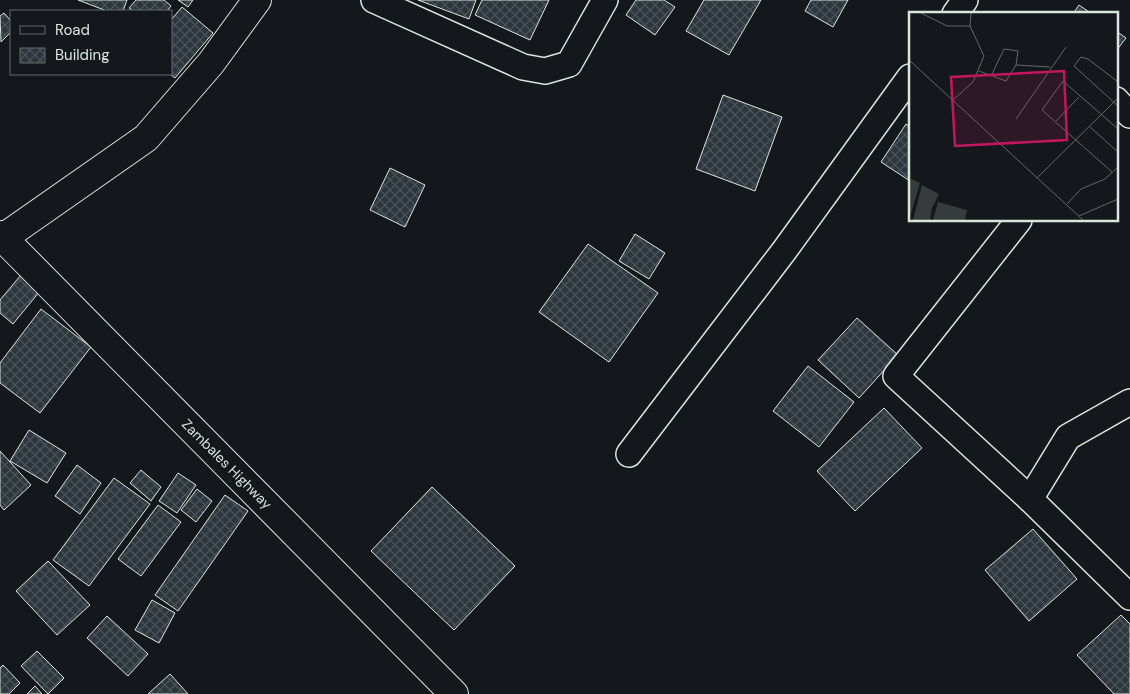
<svg xmlns="http://www.w3.org/2000/svg" width="1130" height="694" viewBox="0 0 1130 694" font-family="'DM Sans',sans-serif">
<defs>
<pattern id="building-cross-hatch" width="8" height="8" patternUnits="userSpaceOnUse" patternTransform="scale(1.25)"><rect width="8" height="8" fill="#2c363c"/><path d="M0 0l8 8M0 8l8-8" fill="none" stroke="#4a5358"/></pattern>
</defs>
<rect width="100%" height="100%" fill="#14181c"/>
<g fill="url(#building-cross-hatch)" stroke="#d8e6dc">
<polygon points="78,0 127,0 123,11 107,11"/>
<polygon points="136,0 164,0 171,6 167,11 133,11 129,8"/>
<polygon points="178,0 193,0 188,7"/>
<polygon points="418,0 476,0 469,19"/>
<polygon points="482,0 549,0 530,40 475,15"/>
<polygon points="636,0 664,0 675,7 655,35 626,15"/>
<polygon points="704,0 761,0 729,55 686,31"/>
<polygon points="811,0 848,0 833,27 805,11"/>
<polygon points="1079,5 1092,14 1073,14"/>
<polygon points="182,7 213,33 175,78 170,74 171,20"/>
<polygon points="4,13 11,21 11,32 1,42 0,16"/>
<polygon points="1116,31 1126,38 1116,51"/>
<polygon points="723,95 782,117 755,191 696,169"/>
<polygon points="906,124 910,127 910,181 881,162"/>
<polygon points="390,168 425,185 405,227 370,210"/>
<polygon points="635,234 665,253 649,279 619,261"/>
<polygon points="588,244 658,293 609,362 539,312"/>
<polygon points="21,275 40,291 13,324 0,313 0,300"/>
<polygon points="41,309 91,347 40,413 0,383 0,363"/>
<polygon points="857,318 898,355 859,398 818,360"/>
<polygon points="808,366 854,402 819,447 773,411"/>
<polygon points="884,408 922,448 855,511 817,471"/>
<polygon points="29,430 66,453 47,483 10,461"/>
<polygon points="0,451 31,485 4,510 0,505"/>
<polygon points="77,465 101,483 80,514 55,496"/>
<polygon points="141,470 161,487 151,501 130,483"/>
<polygon points="178,473 196,485 177,513 159,501"/>
<polygon points="114,478 150,504 89,586 53,560"/>
<polygon points="432,487 515,566 454,630 371,551"/>
<polygon points="197,489 212,501 196,522 181,510"/>
<polygon points="225,495 248,511 178,611 155,595"/>
<polygon points="158,505 181,522 141,576 118,559"/>
<polygon points="1033,529 1077,579 1029,621 985,570"/>
<polygon points="48,561 90,605 57,635 16,591"/>
<polygon points="152,600 175,613 159,643 135,630"/>
<polygon points="1121,615 1130,624 1130,694 1114,694 1077,655"/>
<polygon points="107,616 148,654 128,676 87,638"/>
<polygon points="37,651 64,678 48,694 21,666"/>
<polygon points="3,665 20,683 9,694 0,694 0,668"/>
<polygon points="170,674 188,694 148,694"/>
<polygon points="35,686 42,694 27,694"/>
</g>
<g fill="none" stroke-linecap="round" stroke-linejoin="round">
<defs>
<g id="street">
<polyline points="374,0 523,67 545,71 569,64 605,0"/>
<polyline points="955,14 965,0"/>
<polyline points="1116,100 1130,115"/>
<polyline points="1019,220 896,376 1030,499 1130,597"/>
<polyline points="629,454 784,251 910,77"/>
<polyline points="1030,499 1068,437 1130,402"/>
</g>
<polyline id="secondary" points="3,238 146,138 211,63 257,0"/>
<polyline id="primary" points="0,235 454,694"/>
</defs>
<use href="#street" stroke="#d8e6dc" stroke-width="28"/>
<use href="#secondary" stroke="#d8e6dc" stroke-width="30"/>
<use href="#primary" stroke="#d8e6dc" stroke-width="30"/>
<use href="#street" stroke="#14181c" stroke-width="25"/>
<use href="#secondary" stroke="#14181c" stroke-width="28"/>
<use href="#primary" stroke="#14181c" stroke-width="28"/>
</g>
<g text-anchor="middle" stroke-width="4" stroke-linejoin="round" paint-order="stroke">
<g font-size="14" fill="#d8e6dc" stroke="#14181c">
<text transform="translate(227 464) rotate(45)" y="5">Zambales Highway</text>
</g>
</g>
<g transform="translate(909 12)">
<rect width="209" height="209" fill="#14181c"/>
<path d="M2,167l9,4 -11,37v-38zM13,173l17,9 -7,14 -2,12h-17zM29,190l29,8 -2,10h-32z" fill="#363b3e"/>
<path fill="none" stroke="#626a69" stroke-width="1" d="M12,1l26,13h23M0,48l174,160M70,59l27,10 10,-16 34,2M82,64l13,-27 14,2 -2,14M209,70l-30,-23 -7,-2 -7,9 44,40M44,88l20,-18 11,-26 -14,-30 1,-13M107,107l50,-72M147,109l23,-24M181,115l28,25M203,160l-70,-62 21,-29 55,48M128,166l81,-80M158,192l14,-15 24,-10 13,-12M170,204l39,-17"/>
<path fill="#c2185b" fill-opacity="0.15" stroke="#c2185b" stroke-width="2.5" d="M155,59l3,69 -112,6 -4,-69z"/>
<rect width="209" height="209" fill="none" stroke="#d8e6dc" stroke-width="2.5"/>
</g>
<rect x="10" y="10" width="162" height="65" fill="#14181c" stroke="#626a69"/>
<rect x="20" y="26" width="25" height="8" fill="#14181c" stroke="#626a69"/>
<text x="55" y="35" font-size="15" fill="#d8e6dc">Road</text>
<rect x="20" y="48" width="25" height="15" fill="url(#building-cross-hatch)" stroke="#626a69"/>
<text x="55" y="60" font-size="15" fill="#d8e6dc">Building</text>
</svg>
